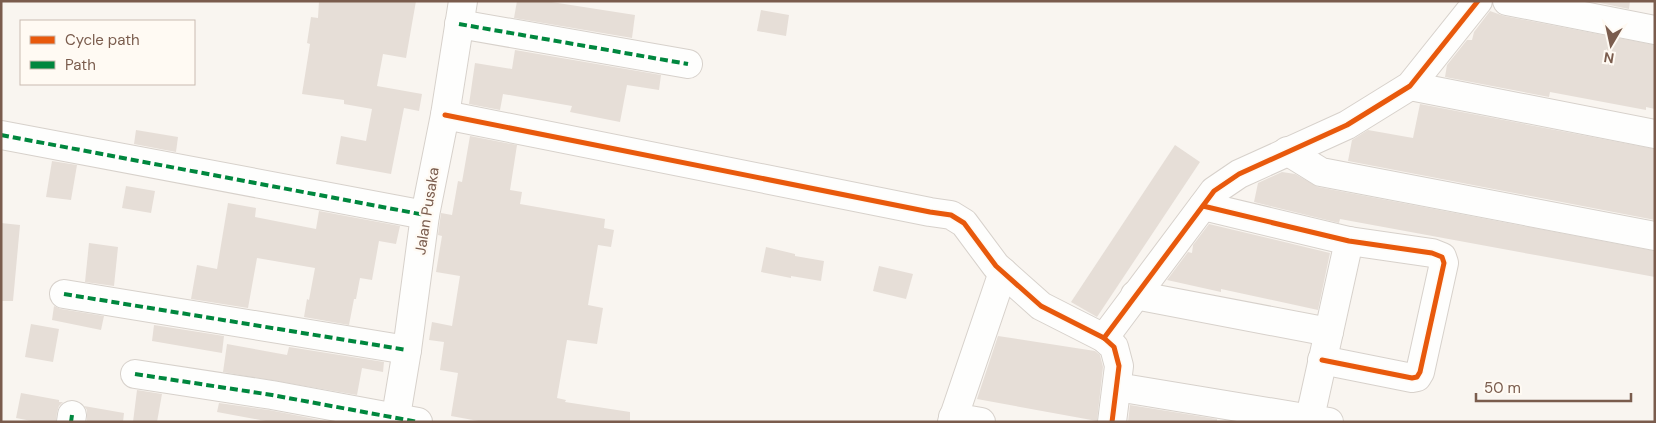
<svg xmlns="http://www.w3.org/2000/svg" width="1656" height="423" viewBox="0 0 1656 423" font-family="'DM Sans',sans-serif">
<rect width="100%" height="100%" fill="#f9f5f0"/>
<g fill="#e6ded7">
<polygon points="319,1 416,1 406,58 383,54 377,86 422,94 419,111 404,108 391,174 336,164 341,136 366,141 372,109 344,104 344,100 302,94 310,44 307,43 311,17 318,18"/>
<polygon points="517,1 545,1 635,15 632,38 514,18"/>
<polygon points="1590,1 1630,1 1629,9"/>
<polygon points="761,10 789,15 786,36 757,31"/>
<polygon points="1490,11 1504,16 1655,45 1655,109 1646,107 1646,110 1550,92 1549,97 1445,77 1447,65 1467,40 1472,40 1474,32"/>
<polygon points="515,50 661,75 659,90 627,85 620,122 570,112 572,106 503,94 500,110 469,104 475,63 512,69"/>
<polygon points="1420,104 1655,149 1655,220 1348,161 1352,140 1368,130 1413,138"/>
<polygon points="136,130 178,137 176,152 134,144"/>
<polygon points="470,136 517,145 510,190 522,192 520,204 605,219 604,228 614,230 611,247 598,245 588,305 603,308 597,344 567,340 557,398 566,400 565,402 630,412 630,422 484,422 451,416 458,373 440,370 444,342 429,340 432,322 452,326 460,276 436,272 442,236 438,235 441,213 452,215 458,181 462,182"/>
<polygon points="1175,145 1200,162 1097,317 1071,302"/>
<polygon points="52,161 77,165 71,200 46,197"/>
<polygon points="1282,172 1295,174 1318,187 1655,251 1655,277 1340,219 1339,223 1254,202 1258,183"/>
<polygon points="126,186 155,191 151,213 122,208"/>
<polygon points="228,203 256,208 255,217 316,229 319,211 400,226 396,244 379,241 372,280 360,278 356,299 354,299 349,325 304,317 307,299 309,300 315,268 257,258 248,308 191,299 197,265 217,269"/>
<polygon points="1,223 20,225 13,301 1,301"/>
<polygon points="1209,224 1330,253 1318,310 1221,289 1221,292 1167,280 1188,252 1192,253 1193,245"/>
<polygon points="89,243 118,247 114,286 85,282"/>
<polygon points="766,247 795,254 795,256 824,261 821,281 791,276 791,278 761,272"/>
<polygon points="879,266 913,274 906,299 873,291"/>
<polygon points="54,306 61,309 104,316 101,330 52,320"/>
<polygon points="31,324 59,329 53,362 25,357"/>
<polygon points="154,325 224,336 222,353 152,341"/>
<polygon points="998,336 1095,351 1100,355 1103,367 1097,421 977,399"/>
<polygon points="227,344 287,355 289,347 384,362 383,372 362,368 357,395 223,372"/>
<polygon points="137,390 162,394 157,422 133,422"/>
<polygon points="21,393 59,400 59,402 63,402 59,406 57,412 56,422 37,422 16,418"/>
<polygon points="219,403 269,410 331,422 271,422 217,412"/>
<polygon points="1130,405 1217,419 1217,422 1128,422"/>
<polygon points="84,406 124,413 123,422 87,422 87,410"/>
</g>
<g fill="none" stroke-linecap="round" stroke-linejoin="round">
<defs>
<g id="minor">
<polyline points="1507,1 1655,30"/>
<polyline points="459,24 688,64"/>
<polyline points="1410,86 1655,134"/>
<polyline points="445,115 930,212 951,215 964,223 996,266 1041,306 1104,338 1114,347 1119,366 1112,422"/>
<polyline points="1,135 425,215"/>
<polyline points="1287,151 1321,172 1655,236"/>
<polyline points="1203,206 1349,241 1432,253 1442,257 1444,263 1420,372 1417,377 1412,378 1322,360"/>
<polyline points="64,294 407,350"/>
<polyline points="1135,295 1329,332"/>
<polyline points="1104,338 1214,191 1239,174 1347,125 1410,86 1478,1"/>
<polyline points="135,374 272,395 418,422"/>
<polyline points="1117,387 1329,422"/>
<polyline points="953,417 981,422"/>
<polyline points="71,422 72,415"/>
<polyline points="395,422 407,350 425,215 445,115 463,1"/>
<polyline points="952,422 1003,272"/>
<polyline points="1309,422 1349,241"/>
</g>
</defs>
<use href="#minor" stroke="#d7d1cb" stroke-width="30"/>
<use href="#minor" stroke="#fefefd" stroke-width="28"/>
<g stroke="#00873e" stroke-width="4" stroke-dasharray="8 4" stroke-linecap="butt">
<polyline points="459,24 688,64"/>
<polyline points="1,135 425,215"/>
<polyline points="64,294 407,350"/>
<polyline points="135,374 272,395 418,422"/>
<polyline points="71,422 72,415"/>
</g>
<defs>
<g id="cycleway">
<polyline points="445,115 930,212 951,215 964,223 996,266 1041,306 1104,338 1114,347 1119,366 1112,422"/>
<polyline points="1203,206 1349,241 1432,253 1442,257 1444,263 1420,372 1417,377 1412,378 1322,360"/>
<polyline points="1104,338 1214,191 1239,174 1347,125 1410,86 1478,1"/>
</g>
</defs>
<use href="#cycleway" stroke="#fffaf3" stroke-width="8"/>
<use href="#cycleway" stroke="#e8590c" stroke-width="5"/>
</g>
<g text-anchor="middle" stroke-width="4.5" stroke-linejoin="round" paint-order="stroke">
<g font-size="15" fill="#7a5c4d" stroke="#fffaf3">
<text transform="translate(427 211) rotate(-81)" y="5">Jalan Pusaka</text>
</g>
</g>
<rect width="1656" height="423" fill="none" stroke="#7a5c4d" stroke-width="5"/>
<rect x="20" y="20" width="175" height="65" fill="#fffaf3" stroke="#cabbb1"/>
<rect x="30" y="36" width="25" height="8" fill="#e8590c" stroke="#cabbb1"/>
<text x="65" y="45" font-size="15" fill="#7a5c4d">Cycle path</text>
<rect x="30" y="61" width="25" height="8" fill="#00873e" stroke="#cabbb1"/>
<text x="65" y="70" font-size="15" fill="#7a5c4d">Path</text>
<g transform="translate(1611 45) rotate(189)" stroke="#fffaf3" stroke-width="4" paint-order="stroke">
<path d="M0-4L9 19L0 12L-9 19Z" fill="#7a5c4d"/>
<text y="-8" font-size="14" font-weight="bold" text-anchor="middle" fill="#7a5c4d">N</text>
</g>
<path d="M1476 393v8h155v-8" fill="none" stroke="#7a5c4d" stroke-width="2.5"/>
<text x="1484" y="393" font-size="15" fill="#7a5c4d" stroke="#fffaf3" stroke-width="4" paint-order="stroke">50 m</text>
</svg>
